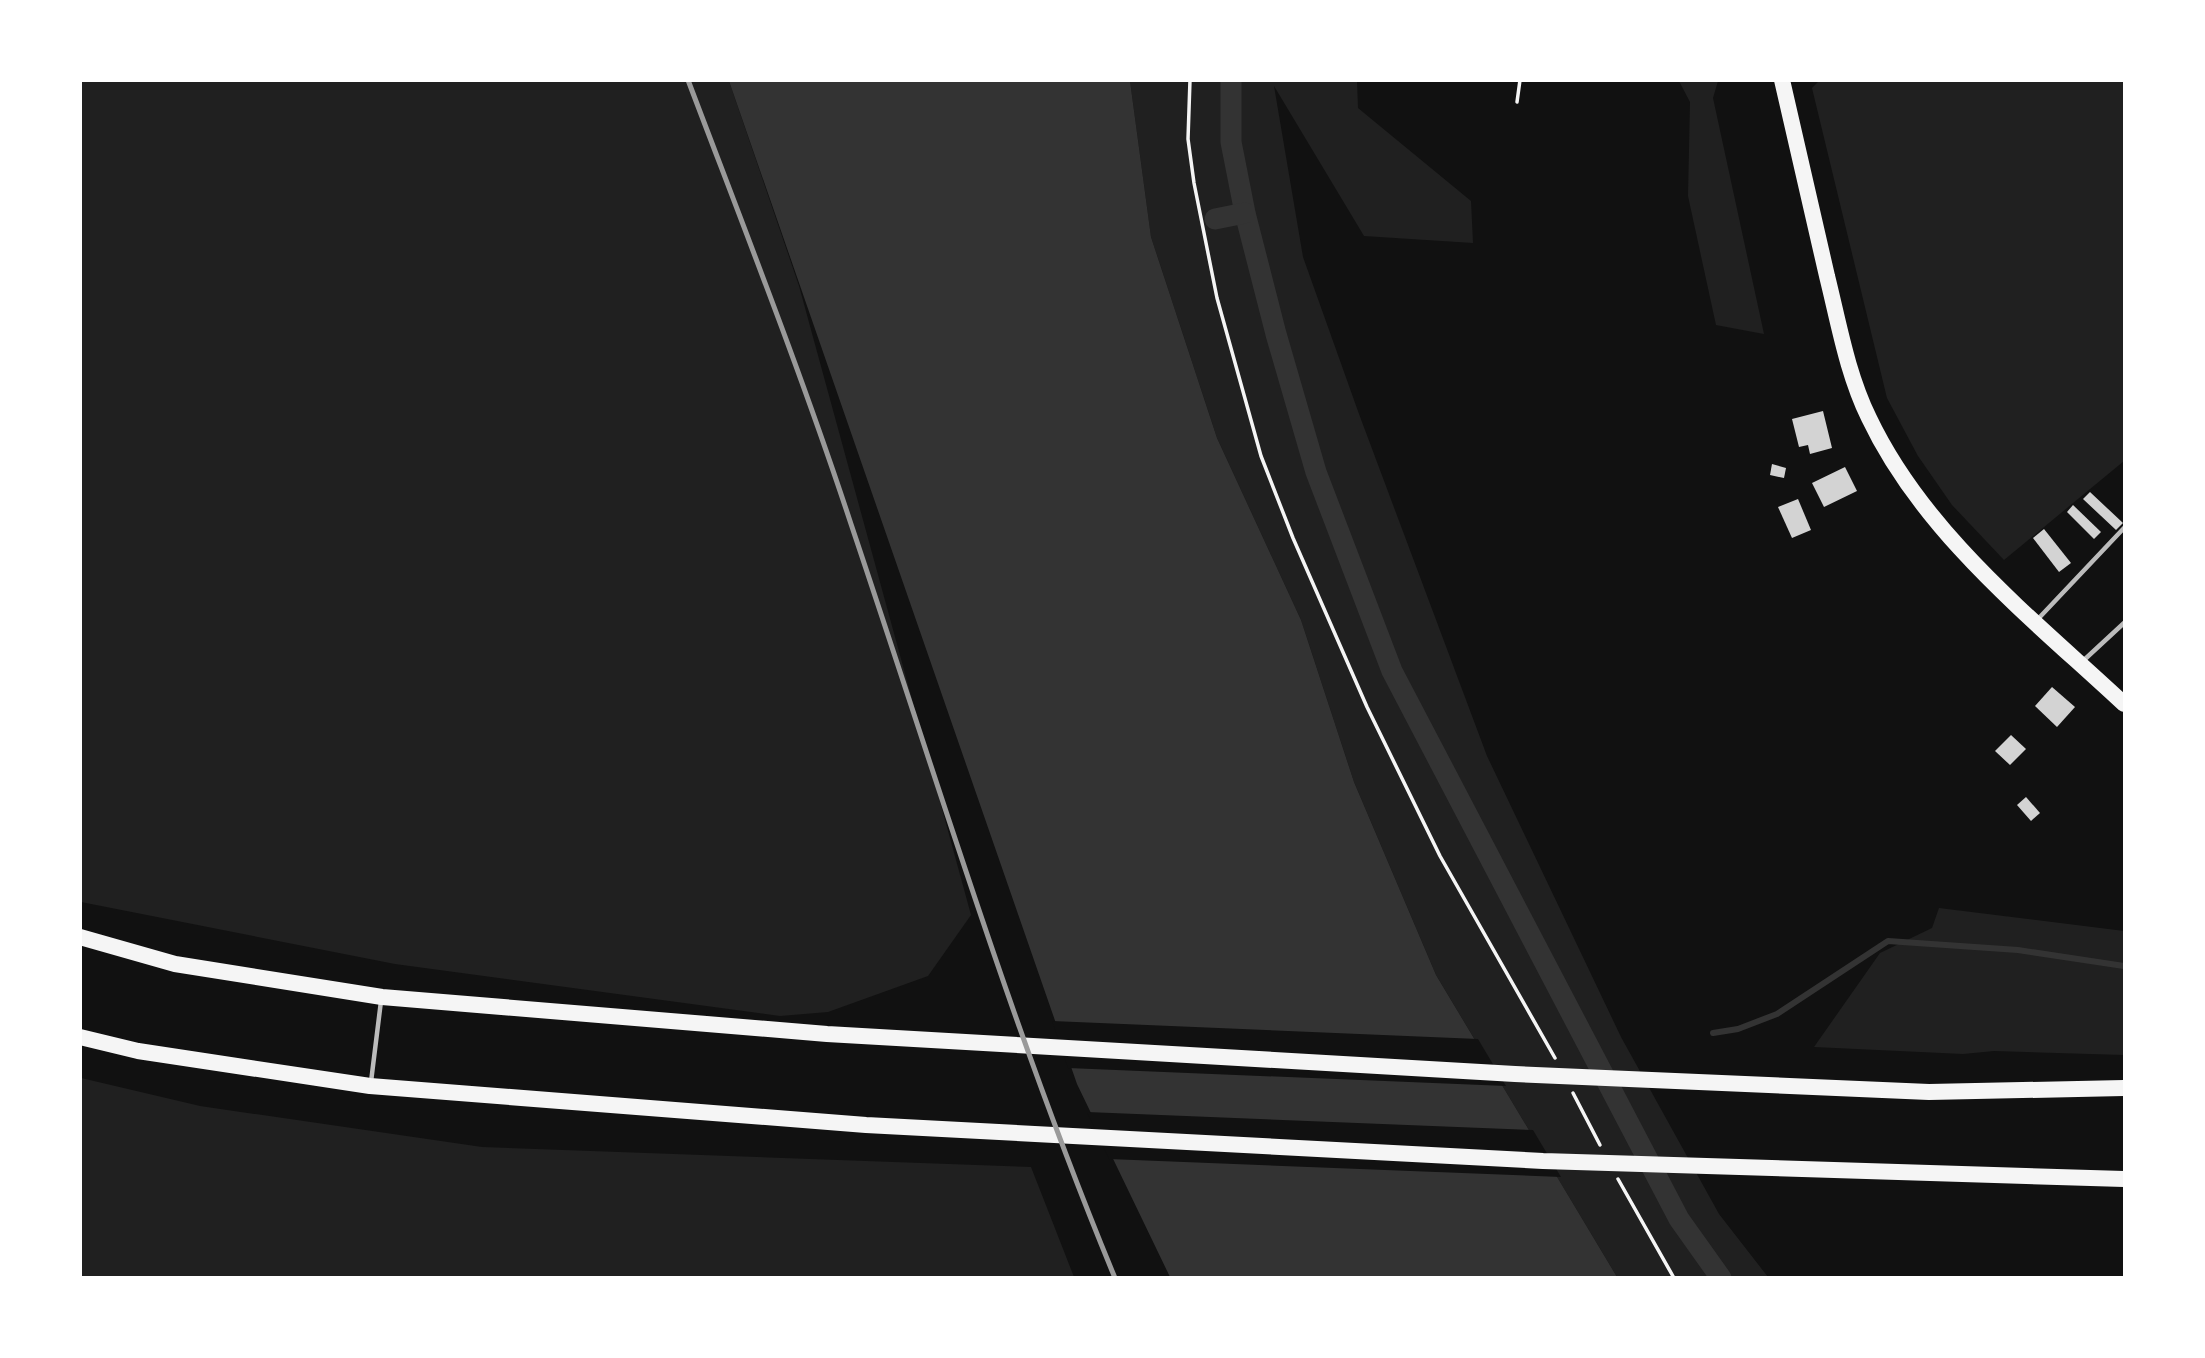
<svg xmlns="http://www.w3.org/2000/svg" width="2205" height="1358" viewBox="0 0 2205 1358" font-family="Karla,sans-serif">
<rect width="100%" height="100%" fill="#111"/>
<g fill="#202020">
<polygon points="80,81 729,81 799,286 971,915 928,976 828,1012 780,1016 395,964 81,902"/>
<polygon points="1130,81 1357,81 1358,108 1471,201 1473,243 1364,236 1274,86 1303,257 1359,414 1487,756 1621,1037 1719,1214 1768,1277 1617,1277 1436,975 1354,782 1301,620 1217,438 1151,237"/>
<polygon points="1679,81 1718,81 1713,98 1764,334 1716,325 1688,196 1690,102"/>
<polygon points="1819,81 2124,81 2124,461 2004,560 1952,505 1918,456 1887,398 1812,88"/>
<polygon points="1939,908 2124,931 2124,1055 1994,1051 1963,1054 1814,1047 1880,953 1932,928"/>
<polygon points="81,1078 200,1106 482,1147 1031,1167 1074,1277 81,1277"/>
</g>
<polygon fill="#333" points="729,81 1130,81 1151,237 1217,438 1301,620 1354,782 1436,975 1617,1277 1170,1277 1077,1084"/>
<g fill="#111">
<polygon points="1052,1021 1478,1039 1506,1086 1068,1068"/>
<polygon points="1087,1112 1533,1130 1561,1177 1109,1159"/>
</g>
<g fill="none" stroke-linecap="round" stroke-linejoin="round">
<polyline stroke="#333" stroke-width="6" points="1713,1033 1738,1029 1777,1014 1888,941 2018,950 2124,966"/>
<g stroke="#333" stroke-width="21">
<polyline points="1231,80 1231,142 1245,213 1276,334 1316,472 1392,671 1679,1219 1721,1278"/>
<polyline points="1215,219 1245,213"/>
</g>
</g>
<g fill="#d3d3d3">
<polygon points="1823,411 1832,448 1810,454 1808,445 1799,447 1792,419"/>
<polygon points="1772,464 1786,468 1784,478 1770,475"/>
<polygon points="1845,467 1857,491 1824,507 1812,483"/>
<polygon points="2090,492 2123,523 2116,530 2083,499"/>
<polygon points="1798,499 1811,530 1792,538 1778,507"/>
<polygon points="2073,505 2101,532 2094,539 2067,512"/>
<polygon points="2044,529 2071,563 2059,572 2033,538"/>
<polygon points="2052,687 2075,707 2057,727 2035,706"/>
<polygon points="2011,735 2026,749 2010,765 1995,751"/>
<polygon points="2026,797 2040,813 2031,821 2017,805"/>
</g>
<g fill="none" stroke-linecap="round" stroke-linejoin="round">
<g stroke="#f5f5f5" stroke-width="3.5">
<polyline points="1190,80 1188,139 1194,183 1217,298 1261,456 1293,538 1367,707 1440,856 1555,1058"/>
<polyline points="1517,102 1520,80"/>
<polyline points="1573,1093 1600,1145"/>
<polyline points="1618,1179 1674,1278"/>
</g>
<g stroke="#bcbcbc" stroke-width="4.5">
<polyline points="2038,619 2124,528"/>
<polyline points="2084,660 2124,623"/>
<polyline points="371,1082 381,1001"/>
</g>
<path stroke="#f5f5f5" stroke-width="16" d="M1782,80c15,66 30,131 45,196 12,48 20,97 42,142 55,116 164,201 255,286"/>
<g stroke="#f5f5f5" stroke-width="16">
<polyline points="80,937 175,964 382,997 827,1034 1515,1074 1929,1092 2124,1088"/>
<polyline points="80,1037 138,1051 370,1086 866,1125 1543,1161 2124,1179"/>
</g>
<path stroke="#9a9a9a" stroke-width="5" d="M688,80c56,148 114,295 163,444 85,252 162,508 264,754"/>
</g>
<rect width="2205" height="1358" fill="none" stroke="#ffffff" stroke-width="164"/>
</svg>
